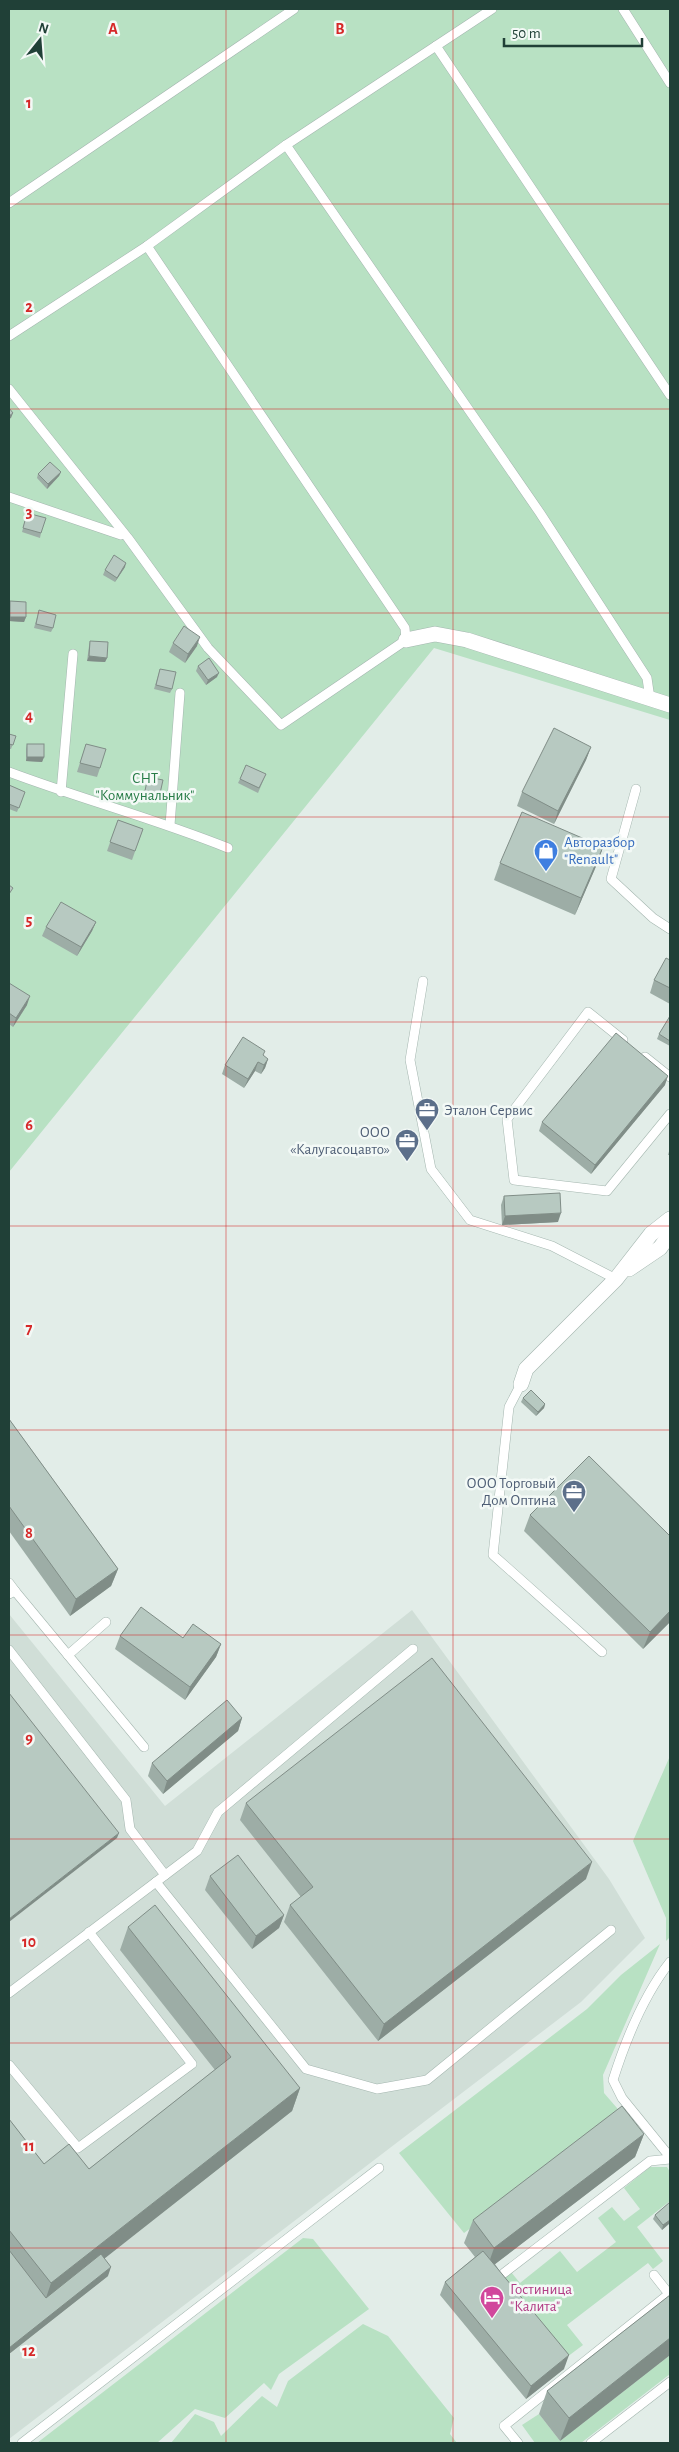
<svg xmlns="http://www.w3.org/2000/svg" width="679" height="2452" viewBox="0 0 679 2452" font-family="'Alegreya Sans',sans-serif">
<rect width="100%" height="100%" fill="#e2ede8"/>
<polygon fill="#d0ded7" points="412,1610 609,1879 645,1938 581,2002 9,2439 9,1614 165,1806"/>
<g fill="#b8e1c3">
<polygon points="9,9 670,9 670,720 434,648 9,1172"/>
<polygon points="670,1756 670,1937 666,1941 666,1918 633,1841"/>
<polygon points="660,1944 603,2075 604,2093 623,2115 464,2233 399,2153 587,2009 621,1975"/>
<polygon points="650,2167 667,2167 670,2172 670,2201 637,2227 663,2261 653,2269 648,2263 567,2325 583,2345 563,2360 501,2280 511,2272 520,2283 560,2251 577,2272 616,2242 598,2218 612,2207 624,2221 640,2209 624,2188"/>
<polygon points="303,2238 313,2239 369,2309 279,2374 271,2390 264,2383 225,2418 195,2409 157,2443 37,2443"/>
<polygon points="363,2324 388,2336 454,2418 450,2434 457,2443 171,2443 195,2414 214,2422 221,2436 262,2396 277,2407 288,2381"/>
<polygon points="670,2355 670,2374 581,2443 535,2443 522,2425 539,2414 560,2441"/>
</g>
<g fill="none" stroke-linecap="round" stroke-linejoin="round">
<defs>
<g id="service">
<polyline points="623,9 670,83"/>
<polyline points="436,46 670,395"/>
<polyline points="286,145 540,513 647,678 650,699"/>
<polyline points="9,203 294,9"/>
<polyline points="9,336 147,246 286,145 492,9"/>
<polyline points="9,389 128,538 208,648 281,725 406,640 405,628 147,246"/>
<polyline points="9,497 121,535"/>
<path d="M9,772c72,27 147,47 219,76"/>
<polyline points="636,789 611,879 653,918 670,929"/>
<polyline points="61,792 73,654"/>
<polyline points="170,825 180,693"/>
<polyline points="423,981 410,1060 431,1169 470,1220 552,1246 616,1279"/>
<polyline points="623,1040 588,1012 507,1119 514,1180 607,1191 670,1114"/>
<polyline points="645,1057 670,1077"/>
<polyline points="521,1384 509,1407 493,1555 602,1652"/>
<polyline points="9,1583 15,1591"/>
<polyline points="9,1594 15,1591 144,1747"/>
<polyline points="9,1650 126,1800 130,1829 165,1875"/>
<polyline points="68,1655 106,1622"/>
<polyline points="156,1882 306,2069 377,2089 427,2080 611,1930"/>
<path d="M670,1962c-27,34 -44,77 -57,118l9,18 48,59"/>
<polyline points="9,1993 197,1851 218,1812 413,1649"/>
<polyline points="9,2065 78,2148 192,2064 89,1932"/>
<polyline points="504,2273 650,2161 670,2159"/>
<polyline points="22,2443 379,2168"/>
<polyline points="518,2443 504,2426 669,2294 654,2275"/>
<polyline points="591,2443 670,2382"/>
</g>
<g id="minor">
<polyline points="406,640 435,634 467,640 670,705"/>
<polyline points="629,1269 660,1248 670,1234"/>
<polyline points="521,1384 526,1369 616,1279 651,1234 670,1219"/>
</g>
</defs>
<use href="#service" stroke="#a4b6af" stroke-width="10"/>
<use href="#minor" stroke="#a4b6af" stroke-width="16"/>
<use href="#service" stroke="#fff" stroke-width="9"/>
<use href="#minor" stroke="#fff" stroke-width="15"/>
</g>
<g fill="#9dada6">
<polygon points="61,472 59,476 47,489 37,478 38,474"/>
<polygon points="26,517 41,533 40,538 22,532"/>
<polygon points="125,567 115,582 103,575 105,570"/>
<polygon points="10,601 26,617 24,622 9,621 9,605"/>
<polygon points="39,610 53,628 51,632 34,628"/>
<polygon points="90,641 107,658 105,662 87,661 89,646"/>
<polygon points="173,643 197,646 185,663 169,652"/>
<polygon points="198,666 217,677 206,685 196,671"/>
<polygon points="160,669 172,689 170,693 154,689"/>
<polygon points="9,734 16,736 11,749 9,749"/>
<polygon points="27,744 44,757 42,762 26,761 26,749"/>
<polygon points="86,744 100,768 97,777 77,772"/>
<polygon points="591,747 586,760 554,824 517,806 522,792"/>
<polygon points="266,774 258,793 238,783 240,779"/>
<polygon points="148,777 159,798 157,802 143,799"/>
<polygon points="9,785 25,792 17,812 9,809"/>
<polygon points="118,820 143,829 132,860 107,851"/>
<polygon points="603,847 597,864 575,915 494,880 500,863"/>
<polygon points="96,922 92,931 77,956 42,936 46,927"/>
<polygon points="670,960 670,1004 650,993 654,980"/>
<polygon points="9,983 27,1005 13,1027 9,1024"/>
<polygon points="670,1016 670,1046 657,1039 659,1034"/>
<polygon points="268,1059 265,1068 261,1074 255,1071 244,1088 222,1074 225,1065"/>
<polygon points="665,1085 591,1174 539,1131 542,1122"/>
<polygon points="670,1148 670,1155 668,1155"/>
<polygon points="504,1196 558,1222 502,1225 501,1205"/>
<polygon points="523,1398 545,1404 544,1408 536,1416 521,1402"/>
<polygon points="9,1419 118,1569 111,1586 70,1616 9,1531"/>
<polygon points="530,1515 670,1536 670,1622 643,1649 524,1531"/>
<polygon points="120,1636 183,1638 221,1644 216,1657 185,1700 115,1649"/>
<polygon points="242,1718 238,1731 163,1794 148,1776 152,1763"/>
<polygon points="246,1803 586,1879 378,2041 284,1922 290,1905 301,1897 240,1820"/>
<polygon points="210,1876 284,1915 279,1928 252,1949 205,1890"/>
<polygon points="128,1927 300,2088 292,2111 104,2258 108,2276 9,2354 9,2119 44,2164 89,2169 215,2070 120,1950"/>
<polygon points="644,2134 635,2157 495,2264 564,2369 526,2399 440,2295 445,2282 475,2257 464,2243 473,2220"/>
<polygon points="670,2202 670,2223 662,2230 653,2219 655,2215"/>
<polygon points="670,2295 670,2355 560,2441 539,2414 547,2391"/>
</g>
<g fill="#808d87">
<polygon points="13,413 11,418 9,419 9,416"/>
<polygon points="61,472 59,476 47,489 48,484"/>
<polygon points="126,563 125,567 115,582 117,578"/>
<polygon points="10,617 26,617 24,622 9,621"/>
<polygon points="200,637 197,646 185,663 188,654"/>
<polygon points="89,656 107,658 105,662 87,661"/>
<polygon points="219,673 217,677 206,685 208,680"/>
<polygon points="591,747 586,760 554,824 558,811"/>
<polygon points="27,757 44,757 42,762 26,761"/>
<polygon points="603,847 597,864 575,915 581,898"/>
<polygon points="96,922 92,931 77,956 81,947"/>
<polygon points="30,996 27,1005 13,1027 16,1018"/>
<polygon points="268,1059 265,1068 261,1074 264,1065"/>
<polygon points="258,1062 255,1071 244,1088 248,1079"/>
<polygon points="668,1076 665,1085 591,1174 595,1165"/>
<polygon points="561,1213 558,1222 502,1225 505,1216"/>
<polygon points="545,1404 544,1408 536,1416 538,1412"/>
<polygon points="118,1569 111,1586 70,1616 76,1599"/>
<polygon points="670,1611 670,1622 643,1649 650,1632"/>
<polygon points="221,1644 216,1657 185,1700 190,1687"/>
<polygon points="242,1718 238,1731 163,1794 167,1781"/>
<polygon points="119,1833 117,1838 9,1922 9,1919"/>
<polygon points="592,1862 586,1879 378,2041 384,2024"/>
<polygon points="284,1915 279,1928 252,1949 256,1936"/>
<polygon points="300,2088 292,2111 43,2307 51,2283"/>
<polygon points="644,2134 635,2157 486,2271 494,2248"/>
<polygon points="670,2220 670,2223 662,2230 663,2225"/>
<polygon points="111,2267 108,2276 9,2354 9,2348"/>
<polygon points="670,2338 670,2355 560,2441 569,2418"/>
<polygon points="569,2355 564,2369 526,2399 531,2386"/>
</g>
<g fill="#b7c9c1" stroke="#808d87">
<polygon points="9,408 13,413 9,416"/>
<polygon points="50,462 61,472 48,484 38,474"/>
<polygon points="27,513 46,518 41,533 23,528"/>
<polygon points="114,555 126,563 117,578 105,570"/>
<polygon points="10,601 26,602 26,617 10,617"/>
<polygon points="39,610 56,615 53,628 36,624"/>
<polygon points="184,626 200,637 188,654 173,643"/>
<polygon points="90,641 108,642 107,658 89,656"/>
<polygon points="209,658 219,673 208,680 198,666"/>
<polygon points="160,669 176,672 172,689 156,685"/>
<polygon points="554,728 591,747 558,811 522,792"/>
<polygon points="9,734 16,736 13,745 9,744"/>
<rect x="27" y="744" width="17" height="13"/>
<polygon points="86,744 106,749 100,768 80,763"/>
<polygon points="246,765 266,774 259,788 240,779"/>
<polygon points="148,777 163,780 159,798 144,795"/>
<polygon points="9,785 25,792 19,808 9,804"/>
<polygon points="522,812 603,847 581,898 500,863"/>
<polygon points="118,820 143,829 135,851 110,842"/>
<polygon points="9,885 13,888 9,894"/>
<polygon points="61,902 96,922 81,947 46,927"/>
<polygon points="666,958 670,960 670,988 654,980"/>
<polygon points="9,983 30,996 16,1018 9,1013"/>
<polygon points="670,1016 670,1041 659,1034"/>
<polygon points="616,1033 668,1076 595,1165 542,1122"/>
<polygon points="243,1037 265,1051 263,1055 268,1059 264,1065 258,1062 248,1079 225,1065"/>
<polygon points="560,1193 561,1213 505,1216 504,1196"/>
<polygon points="531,1390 545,1404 538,1412 523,1398"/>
<polygon points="9,1419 118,1569 76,1599 9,1506"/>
<polygon points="589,1456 670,1536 670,1611 650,1632 530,1515"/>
<polygon points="141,1607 183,1638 193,1624 221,1644 190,1687 120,1636"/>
<polygon points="432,1658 592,1862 384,2024 290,1905 313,1887 246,1803"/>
<polygon points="9,1693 119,1833 9,1919"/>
<polygon points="227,1700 242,1718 167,1781 152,1763"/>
<polygon points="238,1855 284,1915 256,1936 210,1876"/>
<polygon points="155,1905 300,2088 51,2283 9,2230 9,2119 44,2164 69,2144 89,2169 231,2057 128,1927"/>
<polygon points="622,2106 644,2134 494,2248 473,2220"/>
<polygon points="670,2202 670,2220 663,2225 655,2215"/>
<polygon points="9,2250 46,2298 101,2254 111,2267 9,2348"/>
<polygon points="483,2251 569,2355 531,2386 445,2282"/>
<polygon points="670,2295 670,2338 569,2418 547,2391"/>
</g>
<path fill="none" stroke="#d62828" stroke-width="1" stroke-opacity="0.55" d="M226,9v2434M453,9v2434M9,204h661M9,409h661M9,613h661M9,817h661M9,1022h661M9,1226h661M9,1430h661M9,1635h661M9,1839h661M9,2043h661M9,2248h661"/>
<defs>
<symbol id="shop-pin" viewBox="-11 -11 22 30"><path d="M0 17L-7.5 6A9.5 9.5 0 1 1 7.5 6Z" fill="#3f7fe0" stroke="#f3f9f6"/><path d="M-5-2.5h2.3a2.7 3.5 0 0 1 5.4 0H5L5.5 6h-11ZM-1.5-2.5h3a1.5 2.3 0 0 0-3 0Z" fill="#fff"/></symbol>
<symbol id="office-pin" viewBox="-11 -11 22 30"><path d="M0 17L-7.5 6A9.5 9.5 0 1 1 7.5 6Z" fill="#5c6f8a" stroke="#f3f9f6"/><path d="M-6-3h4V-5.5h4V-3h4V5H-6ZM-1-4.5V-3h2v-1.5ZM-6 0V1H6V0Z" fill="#fff"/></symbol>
<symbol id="hotel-pin" viewBox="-11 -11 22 30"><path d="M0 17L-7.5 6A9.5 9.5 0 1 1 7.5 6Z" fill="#d1479c" stroke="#f3f9f6"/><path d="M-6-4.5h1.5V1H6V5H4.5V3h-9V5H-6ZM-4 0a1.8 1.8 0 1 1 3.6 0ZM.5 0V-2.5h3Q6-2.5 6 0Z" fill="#fff"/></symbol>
</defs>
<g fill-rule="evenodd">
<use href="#shop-pin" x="532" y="837" width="28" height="38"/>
<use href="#office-pin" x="413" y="1096" width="28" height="38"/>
<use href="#office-pin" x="393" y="1127" width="28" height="38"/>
<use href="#office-pin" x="560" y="1478" width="28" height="38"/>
<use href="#hotel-pin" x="478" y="2284" width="28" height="38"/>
</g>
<g text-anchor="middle" stroke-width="5" stroke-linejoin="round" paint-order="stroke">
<g font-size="15" fill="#267b46" stroke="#f3f9f6">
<text x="145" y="783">СНТ<tspan x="145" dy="17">"Коммунальник"</tspan></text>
</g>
<g font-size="15" fill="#366cbe" stroke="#f3f9f6" text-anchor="start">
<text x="564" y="847">Авторазбор<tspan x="564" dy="17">"Renault"</tspan></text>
</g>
<g font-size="15" fill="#4e5e75" stroke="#f3f9f6" text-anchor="end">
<text x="444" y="1115" text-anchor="start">Эталон Сервис</text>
<text x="390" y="1137">ООО<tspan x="390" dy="17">«Калугасоцавто»</tspan></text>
<text x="556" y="1488">ООО Торговый<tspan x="556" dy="17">Дом Оптина</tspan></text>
</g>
<g font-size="15" fill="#b23c85" stroke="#f3f9f6" text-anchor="start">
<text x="510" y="2294">Гостиница<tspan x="510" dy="17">"Калита"</tspan></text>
</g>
</g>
<g font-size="16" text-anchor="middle" font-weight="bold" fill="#d62828" stroke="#f3f9f6" stroke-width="5" stroke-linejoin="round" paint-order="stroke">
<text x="113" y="34">A</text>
<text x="340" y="34">B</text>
<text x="29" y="108">1</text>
<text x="29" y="312">2</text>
<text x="29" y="517">3</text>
<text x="29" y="721">4</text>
<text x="29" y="925">5</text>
<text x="29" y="1130">6</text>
<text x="29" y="1334">7</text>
<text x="29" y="1538">8</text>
<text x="29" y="1743">9</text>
<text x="29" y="1947">10</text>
<text x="29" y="2151">11</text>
<text x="29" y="2356">12</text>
</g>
<rect width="679" height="2452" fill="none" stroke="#204037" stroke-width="20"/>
<g transform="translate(40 40) rotate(17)" stroke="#f3f9f6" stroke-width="4" paint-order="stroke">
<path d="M0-4L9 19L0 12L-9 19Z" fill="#204037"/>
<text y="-8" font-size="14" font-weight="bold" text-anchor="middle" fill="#204037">N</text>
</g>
<path d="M504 38v8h138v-8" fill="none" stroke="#204037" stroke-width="2.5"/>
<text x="512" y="38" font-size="15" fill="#204037" stroke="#f3f9f6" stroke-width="4" paint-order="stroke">50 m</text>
</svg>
